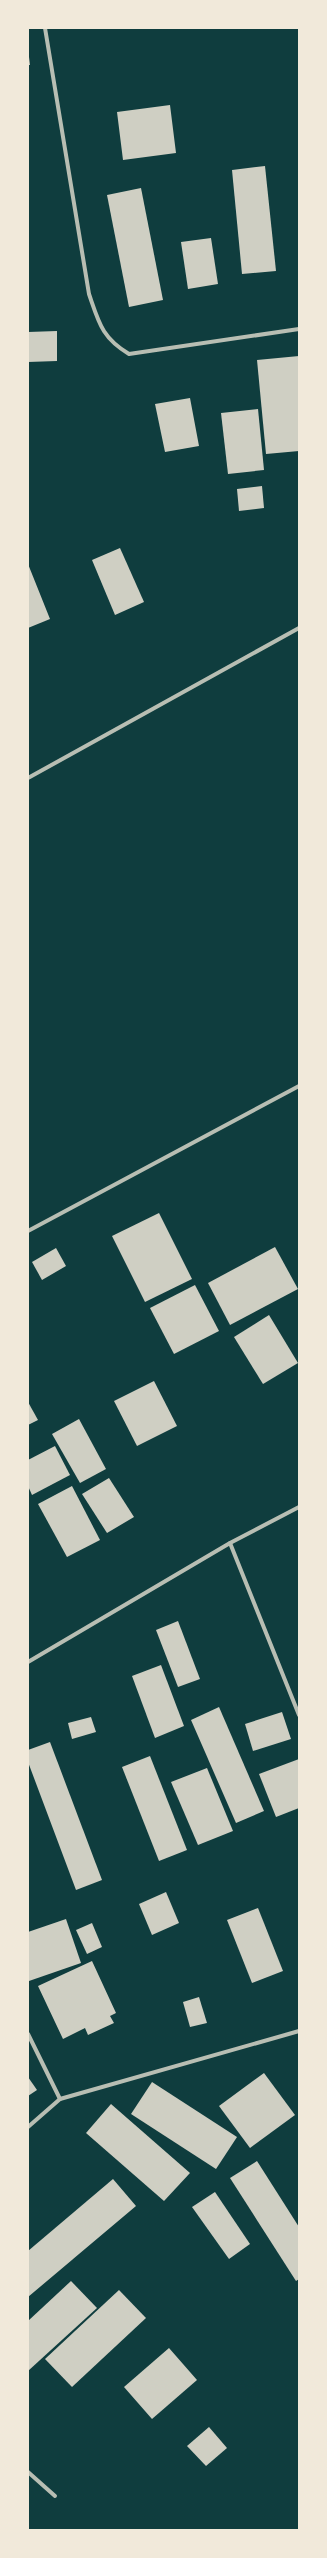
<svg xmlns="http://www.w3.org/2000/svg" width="327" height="2558" viewBox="0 0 327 2558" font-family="Roboto,sans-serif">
<rect width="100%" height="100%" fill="#0f3d3e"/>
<g fill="#cfcfc3">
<polygon points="28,49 30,65 28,65"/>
<polygon points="170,105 176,153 123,160 117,112"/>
<polygon points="265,166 276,271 242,274 232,170"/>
<polygon points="141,188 163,300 129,307 107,195"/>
<polygon points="211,238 218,284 188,289 181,242"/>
<polygon points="57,331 57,361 28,362 28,332"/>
<polygon points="299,356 299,451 266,454 257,360"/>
<polygon points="190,398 199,446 165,452 155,404"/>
<polygon points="258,409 264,470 228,474 221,413"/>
<polygon points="262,486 264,508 239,511 237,489"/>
<polygon points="120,548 144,602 115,615 92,560"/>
<polygon points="28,564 50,619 28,628"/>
<polygon points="159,1213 192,1279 145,1302 112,1236"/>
<polygon points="275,1247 298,1289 230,1325 208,1283"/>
<polygon points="56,1248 66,1266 42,1280 32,1262"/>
<polygon points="195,1285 219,1331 174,1354 150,1308"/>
<polygon points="269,1315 298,1363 263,1384 234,1337"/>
<polygon points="154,1381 177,1426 137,1446 114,1401"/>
<polygon points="28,1402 38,1420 28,1425"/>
<polygon points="79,1419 106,1469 80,1483 52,1434"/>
<polygon points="55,1446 70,1475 32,1495 28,1486 28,1460"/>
<polygon points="109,1478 134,1517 107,1533 82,1494"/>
<polygon points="72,1486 100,1540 67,1557 38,1504"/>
<polygon points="178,1621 200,1679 178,1687 156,1630"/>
<polygon points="161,1665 184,1726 155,1738 132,1676"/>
<polygon points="219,1707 264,1811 236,1823 191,1720"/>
<polygon points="282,1712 291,1739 253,1751 245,1724"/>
<polygon points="91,1717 96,1732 72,1739 68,1723"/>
<polygon points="50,1742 102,1880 76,1890 28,1762 28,1750"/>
<polygon points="150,1756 187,1850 159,1861 122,1767"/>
<polygon points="299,1759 299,1808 276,1817 259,1774"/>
<polygon points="207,1768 233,1831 198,1845 171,1782"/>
<polygon points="166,1892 179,1923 152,1935 139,1904"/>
<polygon points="258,1908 283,1971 252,1983 227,1920"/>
<polygon points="66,1919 81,1963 29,1981 28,1932"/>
<polygon points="92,1923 102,1947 87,1954 76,1930"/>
<polygon points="92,1961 116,2013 110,2016 114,2023 88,2035 85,2028 63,2039 38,1986"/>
<polygon points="199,1997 207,2023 190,2027 183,2002"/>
<polygon points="264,2073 295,2115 250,2148 219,2106"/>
<polygon points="28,2077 37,2090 28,2096"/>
<polygon points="152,2082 237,2137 216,2169 131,2114"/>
<polygon points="111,2104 190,2173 164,2201 86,2133"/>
<polygon points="257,2161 299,2227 299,2279 296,2281 230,2178"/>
<polygon points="113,2179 136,2206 28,2297 28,2251"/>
<polygon points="215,2192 250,2244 229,2259 192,2207"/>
<polygon points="71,2281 97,2308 28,2371 28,2321"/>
<polygon points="119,2290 146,2318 72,2387 45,2359"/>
<polygon points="169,2348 197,2380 152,2419 124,2387"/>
<polygon points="209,2427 227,2448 206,2466 187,2446"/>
</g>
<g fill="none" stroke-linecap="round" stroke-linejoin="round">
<g stroke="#b8beb3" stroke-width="4">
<path d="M45,28l44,266c10,29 13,44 40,60l170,-25"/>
<polyline points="28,778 299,628"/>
<polyline points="28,1231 299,1086"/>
<polyline points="230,1543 299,1715"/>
<polyline points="28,1662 230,1543 299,1507"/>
<polyline points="28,2034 60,2099"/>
<polyline points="28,2127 60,2099 299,2031"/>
<polyline points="28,2472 55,2496"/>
</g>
</g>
<rect width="327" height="2558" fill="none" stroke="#f1e9da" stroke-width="58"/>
</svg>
